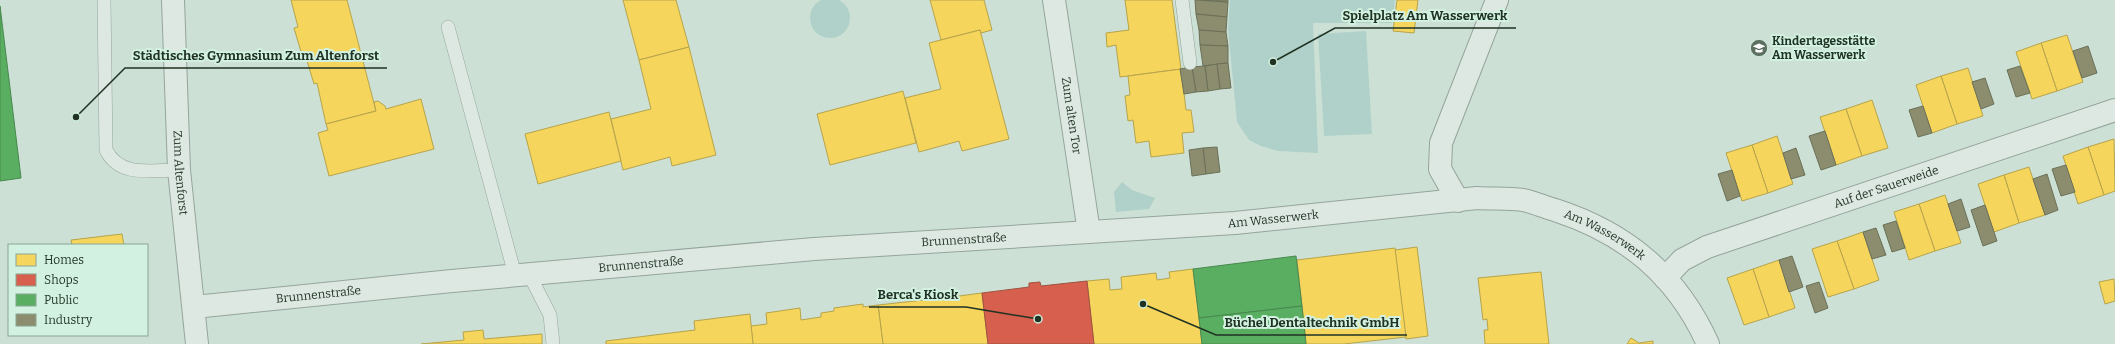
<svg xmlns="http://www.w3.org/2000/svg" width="2115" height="344" viewBox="0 0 2115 344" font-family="Bitter,serif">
<rect width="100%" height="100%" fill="#cce0d5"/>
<g fill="#b0d1c9">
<circle cx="830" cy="18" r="20"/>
<polygon points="1230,0 1395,0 1392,23 1313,23 1318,153 1278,151 1261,146 1249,140 1237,122 1228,29"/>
<polygon points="1366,31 1372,134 1324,136 1318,34"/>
<polygon points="1122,182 1132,190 1155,198 1149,209 1116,212 1114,192"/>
</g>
<g fill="#f6d55c" stroke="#b6a44b">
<polygon points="291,0 347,0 376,111 326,124 317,83 314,84 305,54 302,55 294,28 298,27"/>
<polygon points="623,0 676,0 689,47 639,60"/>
<polygon points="930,0 984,0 992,30 981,33 980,30 941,40"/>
<polygon points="1125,0 1172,0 1181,69 1120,77 1116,45 1107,47 1106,33 1129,30"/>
<polygon points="1397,0 1418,0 1414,33 1393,31"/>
<polygon points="980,30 1009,139 962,151 959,141 919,152 905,98 941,89 929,43"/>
<polygon points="2067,35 2083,82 2057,91 2041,43"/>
<polygon points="2041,43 2057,91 2032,99 2016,52"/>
<polygon points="689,47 716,155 672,166 670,157 623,170 611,119 651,109 639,60"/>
<polygon points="1968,68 1983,116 1957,124 1941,76"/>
<polygon points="1181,69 1186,110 1191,110 1194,132 1182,133 1184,153 1151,157 1149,141 1136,143 1133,120 1128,121 1125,96 1130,95 1128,76"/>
<polygon points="1941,76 1957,124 1932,133 1916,85"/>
<polygon points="903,91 916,143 830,165 817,114"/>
<polygon points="421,99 434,149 329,176 318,133 328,130 326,124 376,111 374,102 378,101 385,106 386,109"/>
<polygon points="1872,100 1888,148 1862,156 1846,109"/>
<polygon points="1846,109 1862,156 1836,165 1820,117"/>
<polygon points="609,112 621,161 538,184 525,134"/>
<polygon points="1777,136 1793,184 1768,193 1752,145"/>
<polygon points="2114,139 2115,191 2104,195 2088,147"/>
<polygon points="1752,145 1768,193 1742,201 1726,153"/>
<polygon points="2088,147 2104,195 2078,204 2063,156"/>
<polygon points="2029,167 2045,215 2019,223 2004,175"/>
<polygon points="2004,175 2019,223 1994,232 1978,184"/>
<polygon points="1945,195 1961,243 1935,251 1919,204"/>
<polygon points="1919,204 1935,251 1909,260 1894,212"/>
<polygon points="1863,232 1879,280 1854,289 1837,241"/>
<polygon points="122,234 124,245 72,245 71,240"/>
<polygon points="1837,241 1854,289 1828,297 1812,249"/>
<polygon points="1417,247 1428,336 1406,339 1395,250"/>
<polygon points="1395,248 1406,337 1344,344 1306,344 1297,260"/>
<polygon points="1779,260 1795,308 1769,317 1753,269"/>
<polygon points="1193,269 1202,344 1094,344 1087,281 1109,279 1110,290 1122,289 1121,277 1156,273 1157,280 1170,278 1169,272"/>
<polygon points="1753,269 1769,317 1744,325 1727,278"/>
<polygon points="1541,272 1549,344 1485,344 1484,330 1488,330 1487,319 1483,320 1478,278"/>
<polygon points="2114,279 2115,301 2105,304 2099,282"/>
<polygon points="982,293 988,344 883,344 878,305 924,300 923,296 936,294 936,299"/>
<polygon points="863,304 863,307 878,305 883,344 753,344 751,326 767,324 766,313 800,308 801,320 821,317 821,313 834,311 834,308"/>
<polygon points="750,314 753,344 606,344 606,341 695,330 694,321"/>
<polygon points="483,330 484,339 542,334 542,344 421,344 464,340 463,332"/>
<polygon points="1631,338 1639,343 1653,341 1653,344 1627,344"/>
</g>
<polygon fill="#d6604d" stroke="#9f5240" points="1087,281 1094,344 988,344 982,293 1029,287 1029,283 1040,282 1041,286"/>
<g fill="#5aae61" stroke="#48894e">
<polygon points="0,6 21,178 0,181"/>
<polygon points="1296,256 1302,306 1199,318 1193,269"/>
<polygon points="1302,306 1306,344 1202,344 1199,318"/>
</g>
<g fill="#8c8c6e" stroke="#6b7158">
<polygon points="1195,0 1228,2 1227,17 1196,14"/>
<polygon points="1203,0 1228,0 1228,2"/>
<polygon points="1196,14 1227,17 1226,32 1199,30"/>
<polygon points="1199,30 1226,32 1228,46 1200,45"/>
<polygon points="1200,45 1228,46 1228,63 1203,66"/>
<polygon points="2088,46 2097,73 2082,78 2073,51"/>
<polygon points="1228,63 1231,88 1220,89 1217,64"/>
<polygon points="1217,64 1220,89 1208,91 1205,66"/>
<polygon points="1205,66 1208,91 1196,92 1192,67"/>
<polygon points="2020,66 2030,93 2016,97 2007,70"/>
<polygon points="1192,67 1196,92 1184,94 1180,69"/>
<polygon points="1985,78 1994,104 1981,109 1972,82"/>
<polygon points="1923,106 1932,133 1918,137 1909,110"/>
<polygon points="1825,131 1836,165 1821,170 1809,136"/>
<polygon points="1217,147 1220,172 1206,174 1203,148"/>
<polygon points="1203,148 1206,174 1192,176 1189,150"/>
<polygon points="1796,148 1805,175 1791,179 1783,153"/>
<polygon points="2066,165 2075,192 2061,196 2052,169"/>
<polygon points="1732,170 1740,196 1727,201 1718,174"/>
<polygon points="2047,174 2058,210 2045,215 2033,179"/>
<polygon points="1961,199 1970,227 1957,231 1948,204"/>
<polygon points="1985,205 1997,241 1983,246 1971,210"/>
<polygon points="1896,221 1905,248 1892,252 1883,225"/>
<polygon points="1876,228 1886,255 1872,259 1863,232"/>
<polygon points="1792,256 1803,287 1789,292 1779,260"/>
<polygon points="1819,282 1828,308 1815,313 1806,286"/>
</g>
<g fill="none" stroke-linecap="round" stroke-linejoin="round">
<defs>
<g id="service">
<path d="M104,0l2,150c14,28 46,20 73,20"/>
<polyline points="1182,0 1190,63"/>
<polyline points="448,27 515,275"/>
<polyline points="529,274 550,315 553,344"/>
</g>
<g id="minor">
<path id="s1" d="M173,0l6,170 18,174"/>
<path id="s2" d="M1054,0l35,232"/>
<polyline points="1458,201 1440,169 1441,143 1497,0"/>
<path id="s3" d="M1665,278l17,-18 25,-13 408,-137"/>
<path id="s4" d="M194,307l258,-26 362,-32 421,-26 242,-25c15,1 31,0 46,2 10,2 21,7 32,10 71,23 122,65 153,134"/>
</g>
</defs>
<use href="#service" stroke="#95a59b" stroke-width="14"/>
<use href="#minor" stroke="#95a59b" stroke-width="24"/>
<use href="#service" stroke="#dde8e2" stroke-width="13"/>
<use href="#minor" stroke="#dde8e2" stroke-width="22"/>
</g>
<defs>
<symbol id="school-disc" viewBox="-11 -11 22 22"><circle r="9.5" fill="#5c6f61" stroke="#d2f1e0"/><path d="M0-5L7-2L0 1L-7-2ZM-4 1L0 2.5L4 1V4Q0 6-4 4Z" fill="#fff"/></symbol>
</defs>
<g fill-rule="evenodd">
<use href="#school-disc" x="1749" y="38" width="20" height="20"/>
</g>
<g text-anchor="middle" stroke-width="4" stroke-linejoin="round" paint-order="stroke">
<g font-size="12" font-weight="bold" fill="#1f3223" stroke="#d2f1e0" text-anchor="start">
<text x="1772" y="45">Kindertagesstätte<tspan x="1772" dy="14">Am Wasserwerk</tspan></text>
</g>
<g font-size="12" fill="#1f3223" stroke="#d2f1e0">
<text dy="4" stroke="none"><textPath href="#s2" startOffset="117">Zum alten Tor</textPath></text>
<text dy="4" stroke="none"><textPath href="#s1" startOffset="173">Zum Altenforst</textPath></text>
<text dy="4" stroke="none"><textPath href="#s3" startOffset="242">Auf der Sauerweide</textPath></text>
<text dy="4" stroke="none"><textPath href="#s4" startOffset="1083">Am Wasserwerk</textPath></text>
<text dy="4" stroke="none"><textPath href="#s4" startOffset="1423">Am Wasserwerk</textPath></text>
<text dy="4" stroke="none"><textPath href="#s4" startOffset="773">Brunnenstraße</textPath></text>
<text dy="4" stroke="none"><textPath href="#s4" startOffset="449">Brunnenstraße</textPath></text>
<text dy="4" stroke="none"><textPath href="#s4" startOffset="125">Brunnenstraße</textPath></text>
</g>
</g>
<path fill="none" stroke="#1f3223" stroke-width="1.5" d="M1273 62L1335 28H1516M76 117L125 68H387M1038 319L966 307H869M1143 304L1216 335H1407"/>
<g fill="#1f3223" stroke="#d2f1e0" stroke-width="1.5">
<circle cx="1273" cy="62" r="4"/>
<circle cx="76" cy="117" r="4"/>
<circle cx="1038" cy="319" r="4"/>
<circle cx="1143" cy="304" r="4"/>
</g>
<g font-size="13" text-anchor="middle" font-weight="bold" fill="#1f3223" stroke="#d2f1e0" stroke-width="4" stroke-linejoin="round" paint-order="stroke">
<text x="1425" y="20">Spielplatz Am Wasserwerk</text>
<text x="256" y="60">Städtisches Gymnasium Zum Altenforst</text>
<text x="918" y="299">Berca's Kiosk</text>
<text x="1312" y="327">Büchel Dentaltechnik GmbH</text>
</g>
<rect x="8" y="244" width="140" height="92" fill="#d2f1e0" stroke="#8aa594"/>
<rect x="16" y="254" width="20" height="12" fill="#f6d55c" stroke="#8aa594"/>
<text x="44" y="264" font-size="12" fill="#1f3223">Homes</text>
<rect x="16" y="274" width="20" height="12" fill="#d6604d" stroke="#8aa594"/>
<text x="44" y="284" font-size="12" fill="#1f3223">Shops</text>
<rect x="16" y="294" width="20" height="12" fill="#5aae61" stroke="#8aa594"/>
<text x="44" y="304" font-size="12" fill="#1f3223">Public</text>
<rect x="16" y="314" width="20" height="12" fill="#8c8c6e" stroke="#8aa594"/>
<text x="44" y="324" font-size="12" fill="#1f3223">Industry</text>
</svg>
